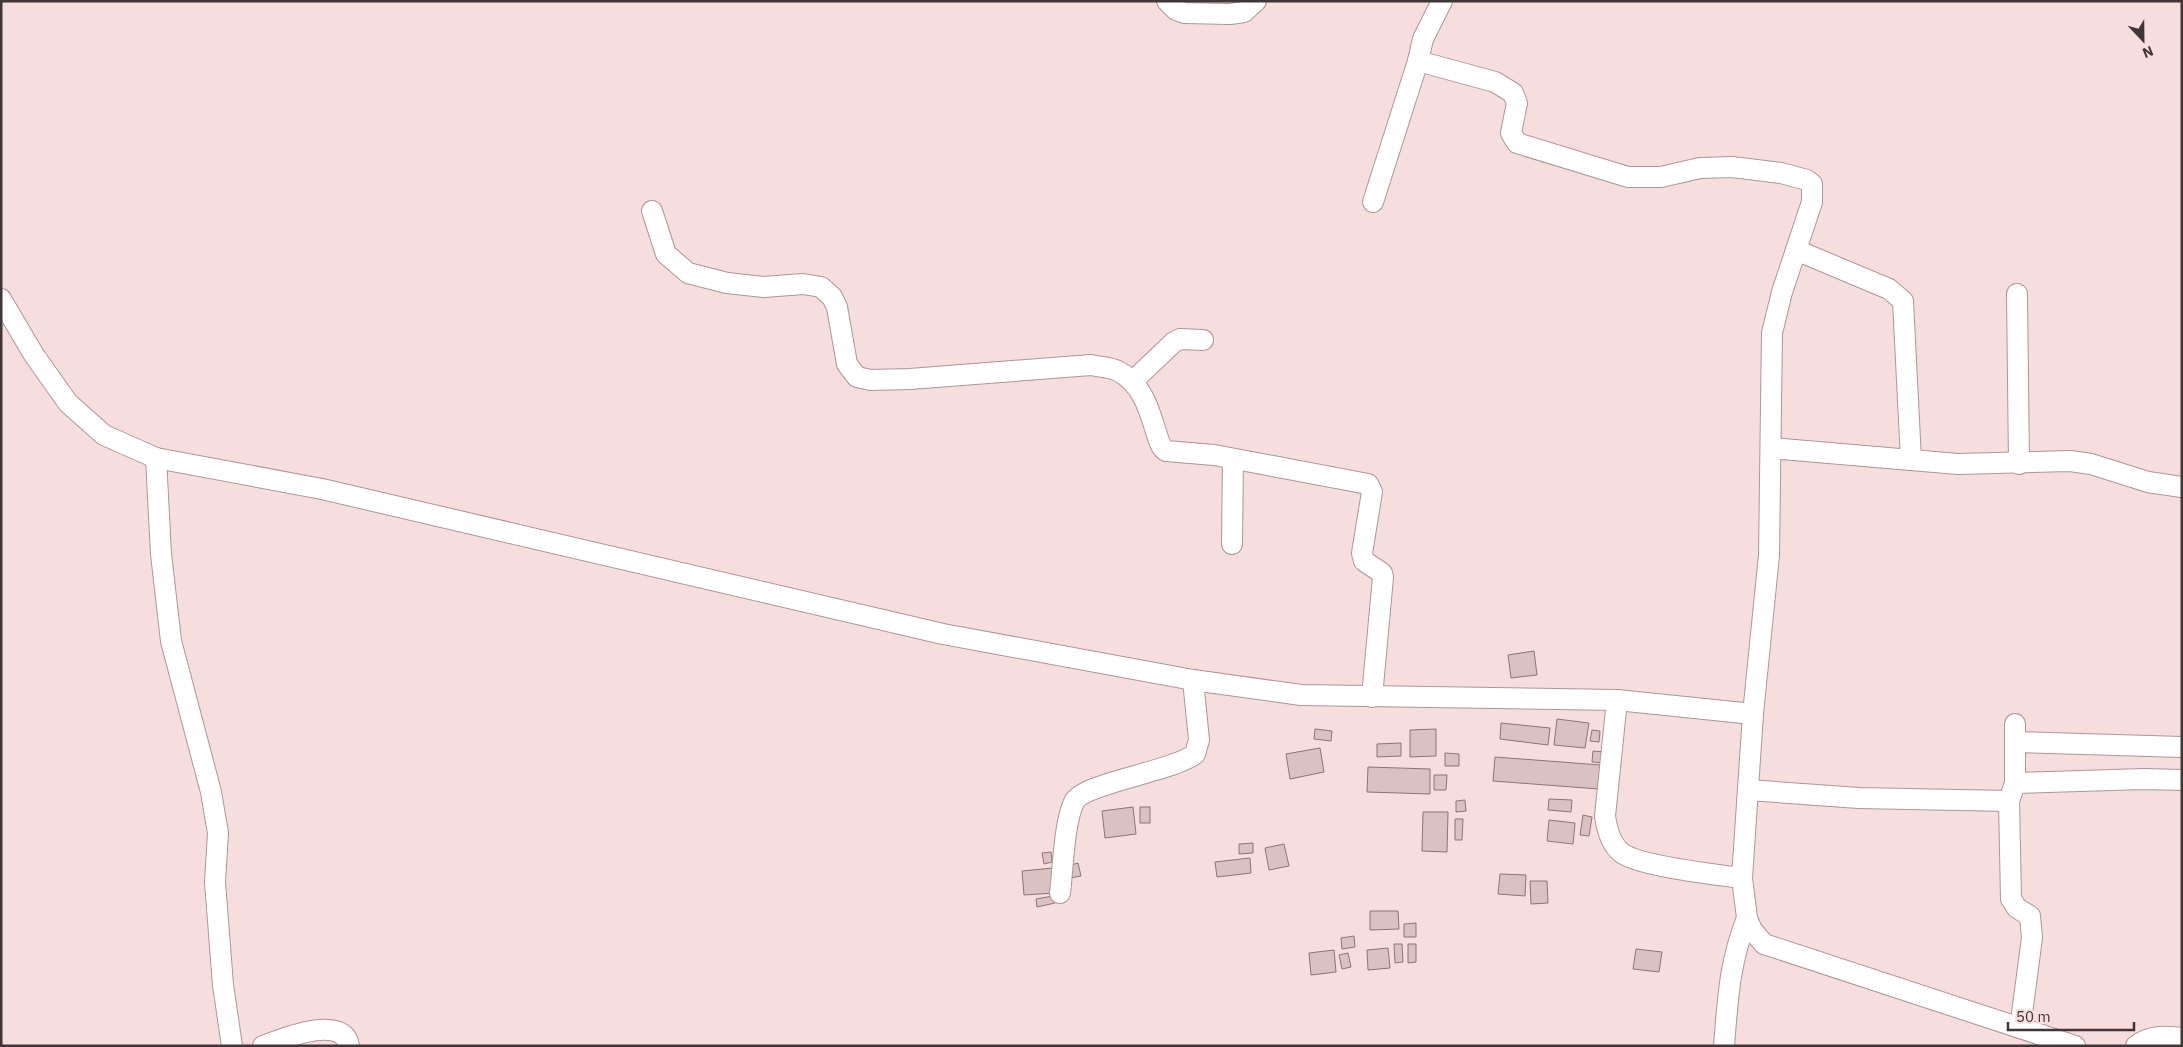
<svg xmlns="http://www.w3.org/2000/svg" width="2183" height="1047" viewBox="0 0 2183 1047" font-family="'IBM Plex Sans',sans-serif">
<rect width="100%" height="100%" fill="#f6ddde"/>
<g fill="#dac2c3" stroke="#8c7577">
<polygon points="1534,651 1537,675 1511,678 1508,655"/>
<polygon points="1557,719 1589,723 1585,748 1554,745"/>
<polygon points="1501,723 1550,728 1548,745 1500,739"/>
<polygon points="1315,729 1332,731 1331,741 1314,739"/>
<polygon points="1436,729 1436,756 1410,757 1410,730"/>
<polygon points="1592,730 1600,731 1599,742 1590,741"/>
<polygon points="1401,743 1401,756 1377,757 1377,744"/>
<polygon points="1320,748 1324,772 1290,779 1286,754"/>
<polygon points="1593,751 1605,752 1604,763 1592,762"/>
<polygon points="1445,753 1459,754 1459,766 1445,766"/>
<polygon points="1495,757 1601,765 1599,789 1493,781"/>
<polygon points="1368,767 1430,769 1430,794 1367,792"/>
<polygon points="1434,775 1447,775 1446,790 1434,790"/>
<polygon points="1549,799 1572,800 1571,812 1548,810"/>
<polygon points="1465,800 1466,811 1456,812 1456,801"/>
<polygon points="1133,807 1136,834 1105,838 1102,811"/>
<rect x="1140" y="807" width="10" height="16"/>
<polygon points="1423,812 1448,812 1447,852 1422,851"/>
<polygon points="1583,815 1592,817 1589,836 1580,835"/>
<polygon points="1455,819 1463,819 1462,840 1455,840"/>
<polygon points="1549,820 1575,823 1573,844 1547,841"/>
<polygon points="1253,843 1253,853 1239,854 1239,844"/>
<polygon points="1284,844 1289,866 1269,870 1265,848"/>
<polygon points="1051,852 1052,862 1044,864 1042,853"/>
<polygon points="1250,858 1251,873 1217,877 1215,862"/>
<polygon points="1078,863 1081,876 1070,878 1068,866"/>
<polygon points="1053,868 1055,893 1024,895 1022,871"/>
<polygon points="1500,874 1526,875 1525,896 1498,894"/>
<polygon points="1530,881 1547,881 1548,903 1531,904"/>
<polygon points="1053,896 1055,903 1037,907 1036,899"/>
<polygon points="1370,911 1398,911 1399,929 1370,930"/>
<polygon points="1416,923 1416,937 1404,937 1404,924"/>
<polygon points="1354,936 1355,947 1342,949 1341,938"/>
<polygon points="1394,944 1402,944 1403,962 1395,963"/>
<polygon points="1408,944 1416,944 1416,962 1408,963"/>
<polygon points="1388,948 1390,968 1368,970 1367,950"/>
<polygon points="1636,949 1662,952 1659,972 1633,969"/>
<polygon points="1334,950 1336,972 1311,975 1309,953"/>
<polygon points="1348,953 1351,967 1342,969 1339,955"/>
</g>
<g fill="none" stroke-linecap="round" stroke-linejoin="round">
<defs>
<g id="minor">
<polyline points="1167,1 1176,10 1184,13 1230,14 1244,12 1256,1"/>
<polyline points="1442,1 1423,39 1418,61 1495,82 1513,93 1517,103 1511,133 1517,143 1628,177 1661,177 1700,168 1732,167 1781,173 1807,180 1812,184 1812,202 1782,292 1772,333 1769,555 1753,714"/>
<polyline points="1373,202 1418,61"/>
<path d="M652,211l14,43 22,19 39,10 37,4 39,-3 18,3 11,10 5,10 10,57 10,13 14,3 39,-1 181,-14c9,2 19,2 27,6 37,19 35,74 48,80l48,4 154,29 4,8 -10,61 2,8 18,12 1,4 -11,120"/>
<polyline points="1796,250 1889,289 1903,301 1911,460"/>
<polyline points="2017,294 2019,464"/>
<polyline points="1,299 34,355 68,403 104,435 156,458 322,489 943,634 1193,680 1301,695 1617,700 1753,714 1742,878 1747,918 1752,930 1764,944 2075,1046"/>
<polyline points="1133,381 1174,342 1180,339 1203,340"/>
<polyline points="1771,448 1958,464 2070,461 2091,464 2148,482 2182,487"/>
<polyline points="156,458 161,554 171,641 211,792 218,833 215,882 223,985 232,1046"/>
<polyline points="1232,544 1233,459"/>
<path d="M1617,700l-12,116c2,14 6,29 17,37 17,13 96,22 120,25"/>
<polyline points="2015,724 2015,783 2009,801 2011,899 2017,908 2030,916 2032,938 2020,1028"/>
<polyline points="2015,742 2182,747"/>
<polyline points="2015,783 2144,779 2182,780"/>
<polyline points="1748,790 1859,798 2009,801"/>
<path d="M1060,893c3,-24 4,-70 14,-91 9,-19 97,-30 121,-48l4,-14 -6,-60"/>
<path d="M263,1046c19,-7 81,-33 86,0"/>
<path d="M1724,1046c4,-48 5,-82 23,-128"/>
<path d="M2136,1046c13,-11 29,-10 46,-8"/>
</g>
</defs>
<use href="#minor" stroke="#ad9697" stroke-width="22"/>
<use href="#minor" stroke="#fff" stroke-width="20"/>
</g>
<rect width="2183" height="1047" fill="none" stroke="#403637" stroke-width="5"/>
<g transform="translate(2143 40) rotate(158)" stroke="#f6ddde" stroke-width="4" paint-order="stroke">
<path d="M0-4L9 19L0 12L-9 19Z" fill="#403637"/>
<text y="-8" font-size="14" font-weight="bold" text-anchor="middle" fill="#403637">N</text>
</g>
<path d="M2008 1022v8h126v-8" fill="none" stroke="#403637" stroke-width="2.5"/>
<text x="2016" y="1022" font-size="15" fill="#403637" stroke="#f6ddde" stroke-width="4" paint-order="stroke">50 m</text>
</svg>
